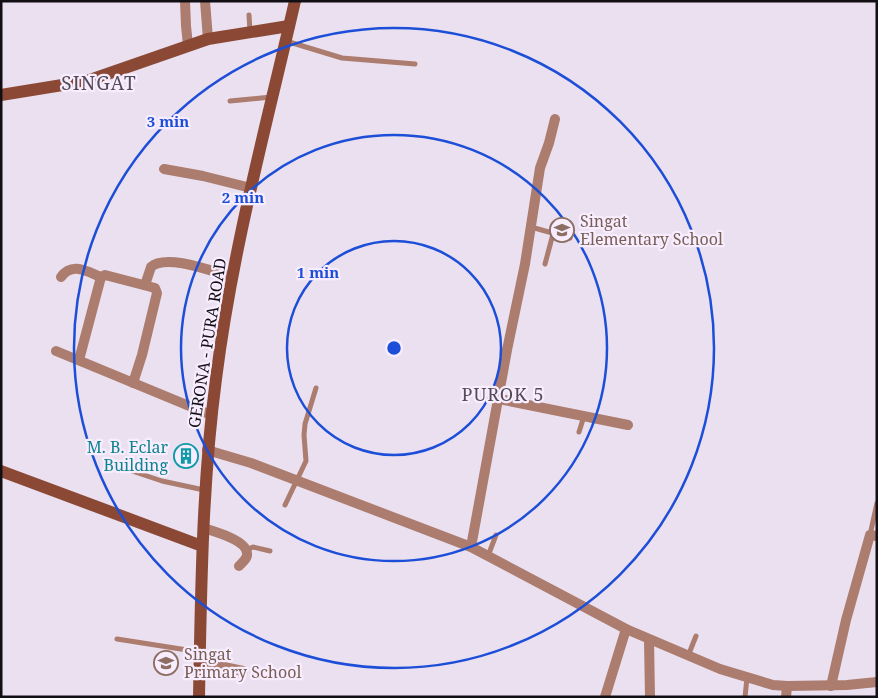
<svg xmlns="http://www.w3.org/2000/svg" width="878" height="698" viewBox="0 0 878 698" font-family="'Noto Serif',serif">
<rect width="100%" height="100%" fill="#eae0f0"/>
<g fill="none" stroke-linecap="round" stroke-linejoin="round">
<g stroke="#ac7c6e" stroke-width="5">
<polyline points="249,15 250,31"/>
<polyline points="286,41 342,58 415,64"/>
<polyline points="230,101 271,97"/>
<polyline points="531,227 570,238"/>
<polyline points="545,264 553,234"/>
<polyline points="579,432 584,416"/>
<polyline points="129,470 162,481 204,490"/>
<polyline points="285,505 306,461 304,435 305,424 316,388"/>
<polyline points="870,535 877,503"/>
<polyline points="246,550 253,547 270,551"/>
<polyline points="488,556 496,535"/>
<polyline points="117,639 200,652"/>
<polyline points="688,656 696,636"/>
<polyline points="745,697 747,678"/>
</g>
<g stroke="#ac7c6e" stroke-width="10">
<polyline points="185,1 186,26 188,45"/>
<polyline points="205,1 208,39"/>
<polyline points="164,169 203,176 251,188"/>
<path d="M61,277c11,-15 25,-6 40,0"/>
<path d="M145,285l6,-18c15,-14 63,5 81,10"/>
<polyline points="56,351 211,415"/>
<polyline points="79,360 101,277 105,275 155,288 157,293 142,355 133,383"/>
<polyline points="499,399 628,425"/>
<polyline points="207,450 251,463 471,547 626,629 720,669 773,685 787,686 847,685 877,682"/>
<path d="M203,528c10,3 43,12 44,25 1,5 -4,9 -8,13"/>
<polyline points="471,547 507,350 525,264 540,168 549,143 555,119"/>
<polyline points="649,640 650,697"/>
<polyline points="200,662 243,671"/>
<polyline points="831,686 846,620 870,535 877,536"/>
<polyline points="605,697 626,629"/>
<polyline points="786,697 787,686"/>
</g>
<g stroke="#8b4935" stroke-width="12">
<polyline points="1,95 87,81 208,39 289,26"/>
<polyline points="1,471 202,546"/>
<path d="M199,697c2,-106 3,-212 17,-318 16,-128 50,-252 79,-378"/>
</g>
</g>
<g fill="none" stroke="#1d4ed8" stroke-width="2.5">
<circle cx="394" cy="348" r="107"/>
<circle cx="394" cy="348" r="213"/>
<circle cx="394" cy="348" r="320"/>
</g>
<defs>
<symbol id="school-ring" viewBox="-11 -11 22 22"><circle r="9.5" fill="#f8edfe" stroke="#8d6e63" stroke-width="1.5"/><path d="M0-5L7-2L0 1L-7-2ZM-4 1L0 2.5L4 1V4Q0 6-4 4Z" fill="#8d6e63"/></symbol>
<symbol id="building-ring" viewBox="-11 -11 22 22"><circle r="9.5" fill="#f8edfe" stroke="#0f9aa8" stroke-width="1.5"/><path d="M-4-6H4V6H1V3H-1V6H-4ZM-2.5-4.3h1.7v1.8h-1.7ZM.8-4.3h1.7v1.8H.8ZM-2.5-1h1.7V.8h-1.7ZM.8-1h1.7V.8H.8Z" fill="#0f9aa8"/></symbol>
</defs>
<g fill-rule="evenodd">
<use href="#school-ring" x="548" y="216" width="28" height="28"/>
<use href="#building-ring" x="172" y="442" width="28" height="28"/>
<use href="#school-ring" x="152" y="649" width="28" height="28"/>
</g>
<g text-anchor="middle" stroke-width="4.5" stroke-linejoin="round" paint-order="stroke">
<g font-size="16" fill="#785e54" stroke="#f8edfe" text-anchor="start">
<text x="580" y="227">Singat<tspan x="580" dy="18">Elementary School</tspan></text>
<text x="184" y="660">Singat<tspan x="184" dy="18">Primary School</tspan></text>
</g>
<g font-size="16" fill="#120f14" stroke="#f8edfe">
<text transform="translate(207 343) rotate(-81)" y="6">GERONA - PURA ROAD</text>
</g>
<g font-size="16" fill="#0d838f" stroke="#f8edfe" text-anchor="end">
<text x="168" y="453">M. B. Eclar<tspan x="168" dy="18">Building</tspan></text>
</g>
<g font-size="18" letter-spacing="1" fill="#534b58" stroke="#f8edfe">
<text x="503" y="401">PUROK 5</text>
</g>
<g font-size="19" letter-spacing="1" fill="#534b58" stroke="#f8edfe">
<text x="99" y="90">SINGAT</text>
</g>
</g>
<circle cx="394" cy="348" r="8" fill="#1d4ed8" stroke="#f8edfe" stroke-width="2.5"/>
<g font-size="15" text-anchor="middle" font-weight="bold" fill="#1d4ed8" stroke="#f8edfe" stroke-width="4.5" stroke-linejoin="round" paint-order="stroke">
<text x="168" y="127">3 min</text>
<text x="243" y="203">2 min</text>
<text x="318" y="278">1 min</text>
</g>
<rect width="878" height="698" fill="none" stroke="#120f14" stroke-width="5"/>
</svg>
